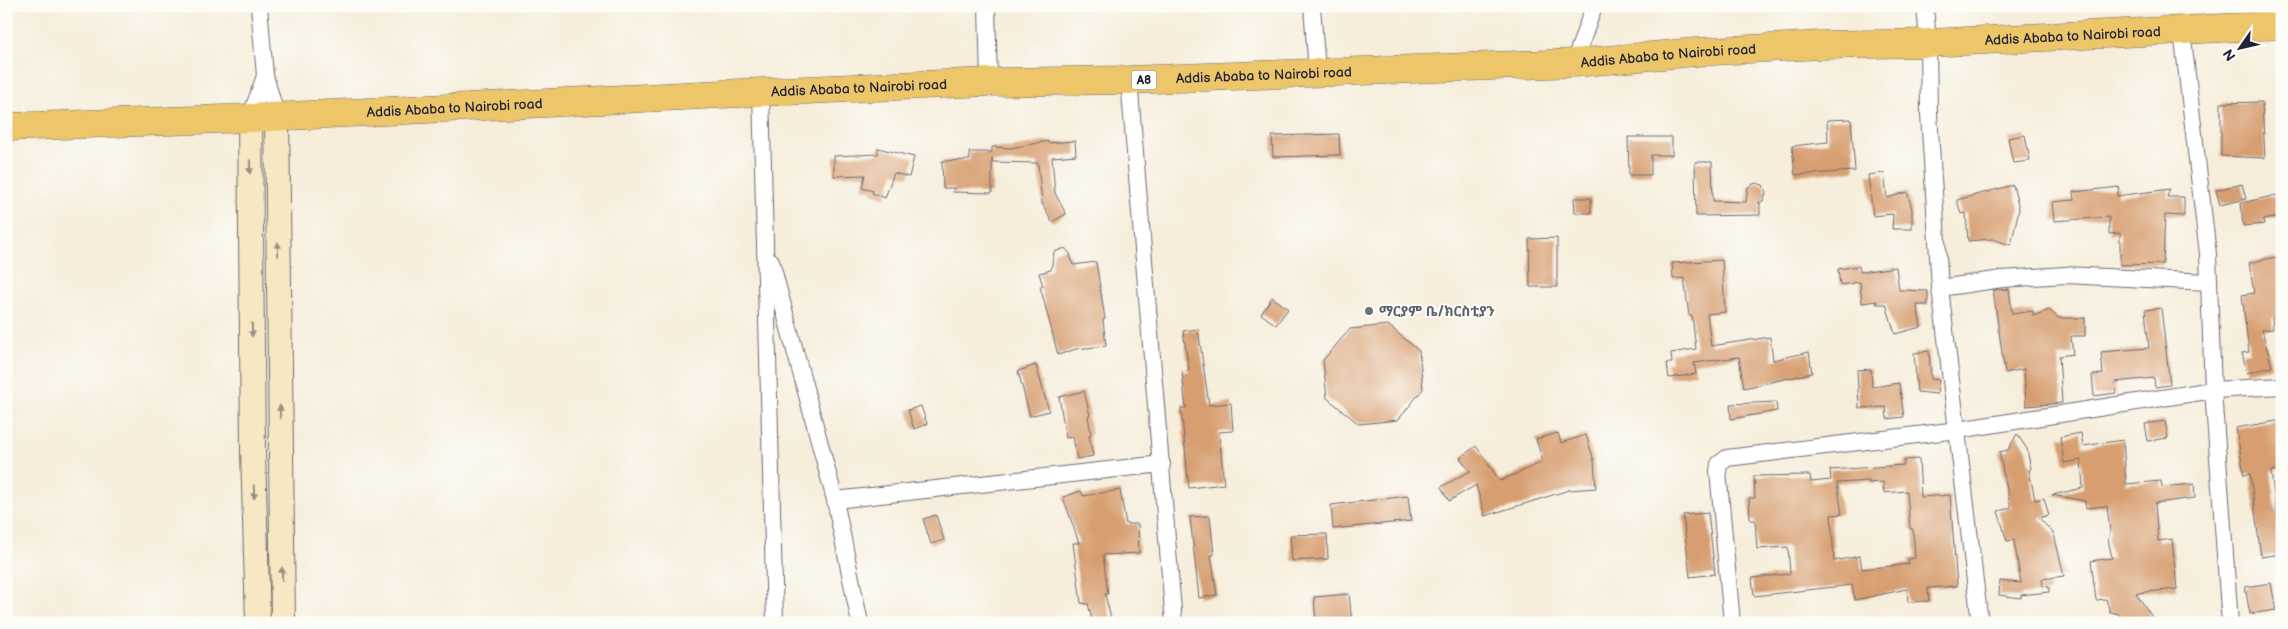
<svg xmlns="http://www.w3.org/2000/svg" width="2288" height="629" viewBox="0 0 2288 629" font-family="'Balsamiq Sans','Noto Sans Ethiopic',sans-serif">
<rect width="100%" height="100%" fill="#fdfcf7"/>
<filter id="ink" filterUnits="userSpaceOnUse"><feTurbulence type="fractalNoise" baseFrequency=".02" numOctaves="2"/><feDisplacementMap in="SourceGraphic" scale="10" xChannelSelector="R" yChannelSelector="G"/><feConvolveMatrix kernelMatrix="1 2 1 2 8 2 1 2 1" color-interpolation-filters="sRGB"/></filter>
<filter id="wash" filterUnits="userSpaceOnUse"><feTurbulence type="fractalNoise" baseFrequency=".0096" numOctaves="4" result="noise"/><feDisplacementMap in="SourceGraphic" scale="20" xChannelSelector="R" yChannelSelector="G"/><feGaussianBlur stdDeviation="1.12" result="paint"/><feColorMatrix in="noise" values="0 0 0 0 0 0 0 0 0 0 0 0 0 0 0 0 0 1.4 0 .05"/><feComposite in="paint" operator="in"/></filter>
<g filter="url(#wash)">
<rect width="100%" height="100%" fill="#f6edda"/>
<g id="blocks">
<g fill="#d79f71" fill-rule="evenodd">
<polygon points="2262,102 2265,158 2221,156 2221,103"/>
<polygon points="1851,119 1855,171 1795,175 1792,146 1828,142 1827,120"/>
<polygon points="1339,134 1340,155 1273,157 1272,136"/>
<polygon points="2025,135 2030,161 2013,163 2008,138"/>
<polygon points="1628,137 1672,137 1672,155 1651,155 1651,175 1629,175"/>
<polygon points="1048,141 1048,143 1075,141 1076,155 1052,157 1055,193 1066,214 1052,222 1042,203 1038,163 992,162 992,158 992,193 953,192 954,188 943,188 942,161 970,160 969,152 992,152 992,147 1011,148"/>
<polygon points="878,148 914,157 909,177 894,173 885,198 872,193 873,191 862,188 865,175 834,176 834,156 878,154"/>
<polygon points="1695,162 1712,162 1713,201 1746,202 1748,187 1755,183 1763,185 1766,193 1763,201 1758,203 1760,203 1760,215 1696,216"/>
<polygon points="1884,173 1887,198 1907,192 1912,209 1912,229 1892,229 1893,214 1873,216 1868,175"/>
<polygon points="2242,184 2246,199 2220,205 2216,190"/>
<polygon points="2013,185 2019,209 2011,245 1992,239 1968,241 1966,213 1961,214 1957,200"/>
<polygon points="2119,187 2117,196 2170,189 2167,197 2184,197 2184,216 2165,215 2163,264 2120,265 2120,233 2109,234 2109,217 2054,221 2052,202 2074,200 2073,192"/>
<polygon points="2282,194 2282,216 2263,220 2264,224 2243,226 2241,203"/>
<polygon points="1574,198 1591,198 1591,213 1575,213"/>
<polygon points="1557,238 1557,287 1530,287 1529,239"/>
<polygon points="1065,248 1070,254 1073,265 1096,262 1105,319 1103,320 1106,346 1076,349 1058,355 1040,286 1043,286 1039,273 1051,270 1054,252"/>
<polygon points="2276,257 2282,294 2282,317 2272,318 2273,329 2262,330 2272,367 2247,373 2242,353 2249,352 2242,295 2254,293 2249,263"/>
<polygon points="1722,260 1725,312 1707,314 1711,346 1770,337 1773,360 1809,352 1812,373 1744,388 1739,357 1694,363 1696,374 1669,378 1667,363 1672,363 1671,353 1696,349 1692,316 1689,316 1684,278 1673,279 1672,263"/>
<polygon points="1859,266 1860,272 1896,267 1899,290 1928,291 1928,305 1917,305 1921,327 1895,334 1886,304 1876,304 1877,301 1862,303 1860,282 1840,285 1838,269"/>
<polygon points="2009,289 2012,314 2033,311 2033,316 2049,310 2058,318 2085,318 2085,336 2071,336 2073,354 2059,356 2062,403 2026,406 2024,369 2005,373 1993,290"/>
<polygon points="1272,297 1288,309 1276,325 1261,314"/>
<polygon points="2161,308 2170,385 2155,387 2154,378 2115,382 2116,393 2094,396 2092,375 2103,374 2101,352 2149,348 2145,310"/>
<polygon points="1388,325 1419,351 1423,389 1398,420 1359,424 1327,398 1323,360 1350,329"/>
<polygon points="1198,329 1209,405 1231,403 1233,431 1219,432 1224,484 1189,488 1181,408 1186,408 1182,372 1189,371 1183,331"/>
<polygon points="1929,351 1931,379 1939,380 1937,394 1917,392 1914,353"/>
<polygon points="1036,365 1049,411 1030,416 1018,371"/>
<polygon points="1871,369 1872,387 1899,383 1904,417 1887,419 1886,407 1859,408 1857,370"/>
<polygon points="1084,391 1090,415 1088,416 1091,434 1089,435 1093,456 1077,459 1073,437 1066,438 1059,397"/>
<polygon points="1776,402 1777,411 1731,419 1730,404"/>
<polygon points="921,406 927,424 914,429 908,410"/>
<polygon points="2282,420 2282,469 2271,471 2282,554 2261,557 2250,474 2244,475 2236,428"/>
<polygon points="2165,421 2168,438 2148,441 2145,424"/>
<polygon points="1558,433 1561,443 1586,435 1594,461 1596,488 1569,490 1485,516 1476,485 1449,501 1441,487 1470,471 1460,458 1476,446 1500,481 1543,462 1536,439"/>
<polygon points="2081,433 2083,446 2123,440 2126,484 2161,481 2162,487 2194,484 2195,498 2155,503 2158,541 2172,539 2177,589 2136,593 2156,623 2122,623 2119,614 2110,612 2106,599 2096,600 2091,561 2112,558 2108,539 2110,532 2107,506 2086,508 2085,501 2052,495 2083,488 2081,460 2064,463 2060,437"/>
<polygon points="2017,434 2027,449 2031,469 2029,470 2035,500 2044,498 2049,515 2039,518 2054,534 2064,576 2042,579 2043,586 2049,587 2049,592 2021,595 2021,598 1999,595 2000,581 2021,583 2014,540 2007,541 1998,511 2011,508 1999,452 2008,450"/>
<path d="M1919,459l2,38 29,-2 7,91 -29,2 1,13 -21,1 -1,-13 -52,11 -3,-15 -98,11 -2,-18 38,-4 -2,-27 -31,2 -2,-29h-5l-1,-22h6l-1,-22 56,-1 1,7 20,-2 -1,-10 74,-5v-5zM1869,481v2l14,-1 1,11 23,-2 3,38h3l2,29 -7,1 1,5 -47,5 -2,-13 -26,5 -3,-46 11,-1 -5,-31z"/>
<polygon points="1120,490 1126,524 1138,524 1139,553 1103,555 1108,594 1105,594 1112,623 1093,623 1088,604 1081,603 1073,543 1079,543 1063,497 1081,491 1083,496"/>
<polygon points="1408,496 1411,521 1333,529 1331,505"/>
<polygon points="1708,513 1715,574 1690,577 1683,515"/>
<polygon points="936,515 944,540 931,544 923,519"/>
<polygon points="1210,516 1214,555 1211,555 1217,595 1199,598 1190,517"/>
<polygon points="1327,534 1328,559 1292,561 1290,535"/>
<polygon points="2271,583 2276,610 2250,614 2245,587"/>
<polygon points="1349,594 1352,623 1316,623 1314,597"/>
</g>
</g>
</g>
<g filter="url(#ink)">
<use href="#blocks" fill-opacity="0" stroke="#6c6973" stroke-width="1"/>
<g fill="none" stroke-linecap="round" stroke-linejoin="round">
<defs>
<g id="street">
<polyline points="259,6 265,76"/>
<polyline points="987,6 989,82"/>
<polyline points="1312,6 1317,72"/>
<polyline points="1925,6 1928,43 1929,114 1940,288 1980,623"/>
<polyline points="2182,31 2208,254 2213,390 2230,623"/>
<polyline points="1574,63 1594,6"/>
<polyline points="1129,80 1174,623"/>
<polyline points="761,92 775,623"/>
<polyline points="250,118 265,76 277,117"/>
<polyline points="771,261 835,500 860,623"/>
<polyline points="1940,288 2002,279 2065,275 2209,282"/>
<polyline points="835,500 1162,464"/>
<polyline points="1732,623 1718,471 1719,464 1727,458 1958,430 2213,390 2282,386"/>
</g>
<g id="secondary">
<polyline points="277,117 283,623"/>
<polyline points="250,118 253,451 258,623"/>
</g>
<g id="highway">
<path id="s1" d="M6,127l244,-9 511,-26 228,-10 140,-2 445,-17 122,-11 125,-7 107,-2 354,-18"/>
</g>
</defs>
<use href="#street" stroke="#6c6973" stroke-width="18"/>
<use href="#secondary" stroke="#6c6973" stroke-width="26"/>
<use href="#highway" stroke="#6c6973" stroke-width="29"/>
<use href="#street" stroke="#fff" stroke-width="16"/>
<use href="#secondary" stroke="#f7e8c3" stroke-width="24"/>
<use href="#highway" stroke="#ecc669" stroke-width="28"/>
</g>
<defs><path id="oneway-solid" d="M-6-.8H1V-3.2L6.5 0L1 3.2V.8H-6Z" transform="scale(1.25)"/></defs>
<g fill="#978f86">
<use href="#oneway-solid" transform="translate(250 167) rotate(89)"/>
<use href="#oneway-solid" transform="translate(278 249) rotate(-91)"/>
<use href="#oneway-solid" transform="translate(252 330) rotate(89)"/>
<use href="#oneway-solid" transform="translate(280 412) rotate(-91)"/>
<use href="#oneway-solid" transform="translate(254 492) rotate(88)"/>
<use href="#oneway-solid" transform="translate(282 574) rotate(-91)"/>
</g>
</g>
<circle fill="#6b7280" stroke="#fdfcf7" stroke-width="2" cx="1369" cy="311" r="5"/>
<g text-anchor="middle" stroke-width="4" stroke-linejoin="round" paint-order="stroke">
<rect fill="#fdfcf7" stroke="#646373" stroke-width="1" x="1131.5" y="70.5" width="25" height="19" rx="4"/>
<g font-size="12" font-weight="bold" fill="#22223b">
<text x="1144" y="84">A8</text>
</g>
<g font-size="14" fill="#22223b" stroke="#fdfcf7">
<text dy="5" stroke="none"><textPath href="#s1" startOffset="2069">Addis Ababa to Nairobi road</textPath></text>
<text dy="5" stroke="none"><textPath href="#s1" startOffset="1664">Addis Ababa to Nairobi road</textPath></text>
<text dy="5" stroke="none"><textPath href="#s1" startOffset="1259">Addis Ababa to Nairobi road</textPath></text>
<text dy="5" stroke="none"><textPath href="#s1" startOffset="854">Addis Ababa to Nairobi road</textPath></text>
<text dy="5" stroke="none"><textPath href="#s1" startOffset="449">Addis Ababa to Nairobi road</textPath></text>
</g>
<g font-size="14" font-weight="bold" fill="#5b616d" stroke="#fdfcf7" text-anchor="start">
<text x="1379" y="316">ማርያም ቤ/ክርስቲያን</text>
</g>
</g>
<rect width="2288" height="629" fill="none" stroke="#fdfcf7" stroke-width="25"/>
<g transform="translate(2240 48) rotate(236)" stroke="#fdfcf7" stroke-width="4" paint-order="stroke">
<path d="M0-4L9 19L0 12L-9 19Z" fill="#22223b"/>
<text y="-8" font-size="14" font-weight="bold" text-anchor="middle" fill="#22223b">N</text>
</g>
</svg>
